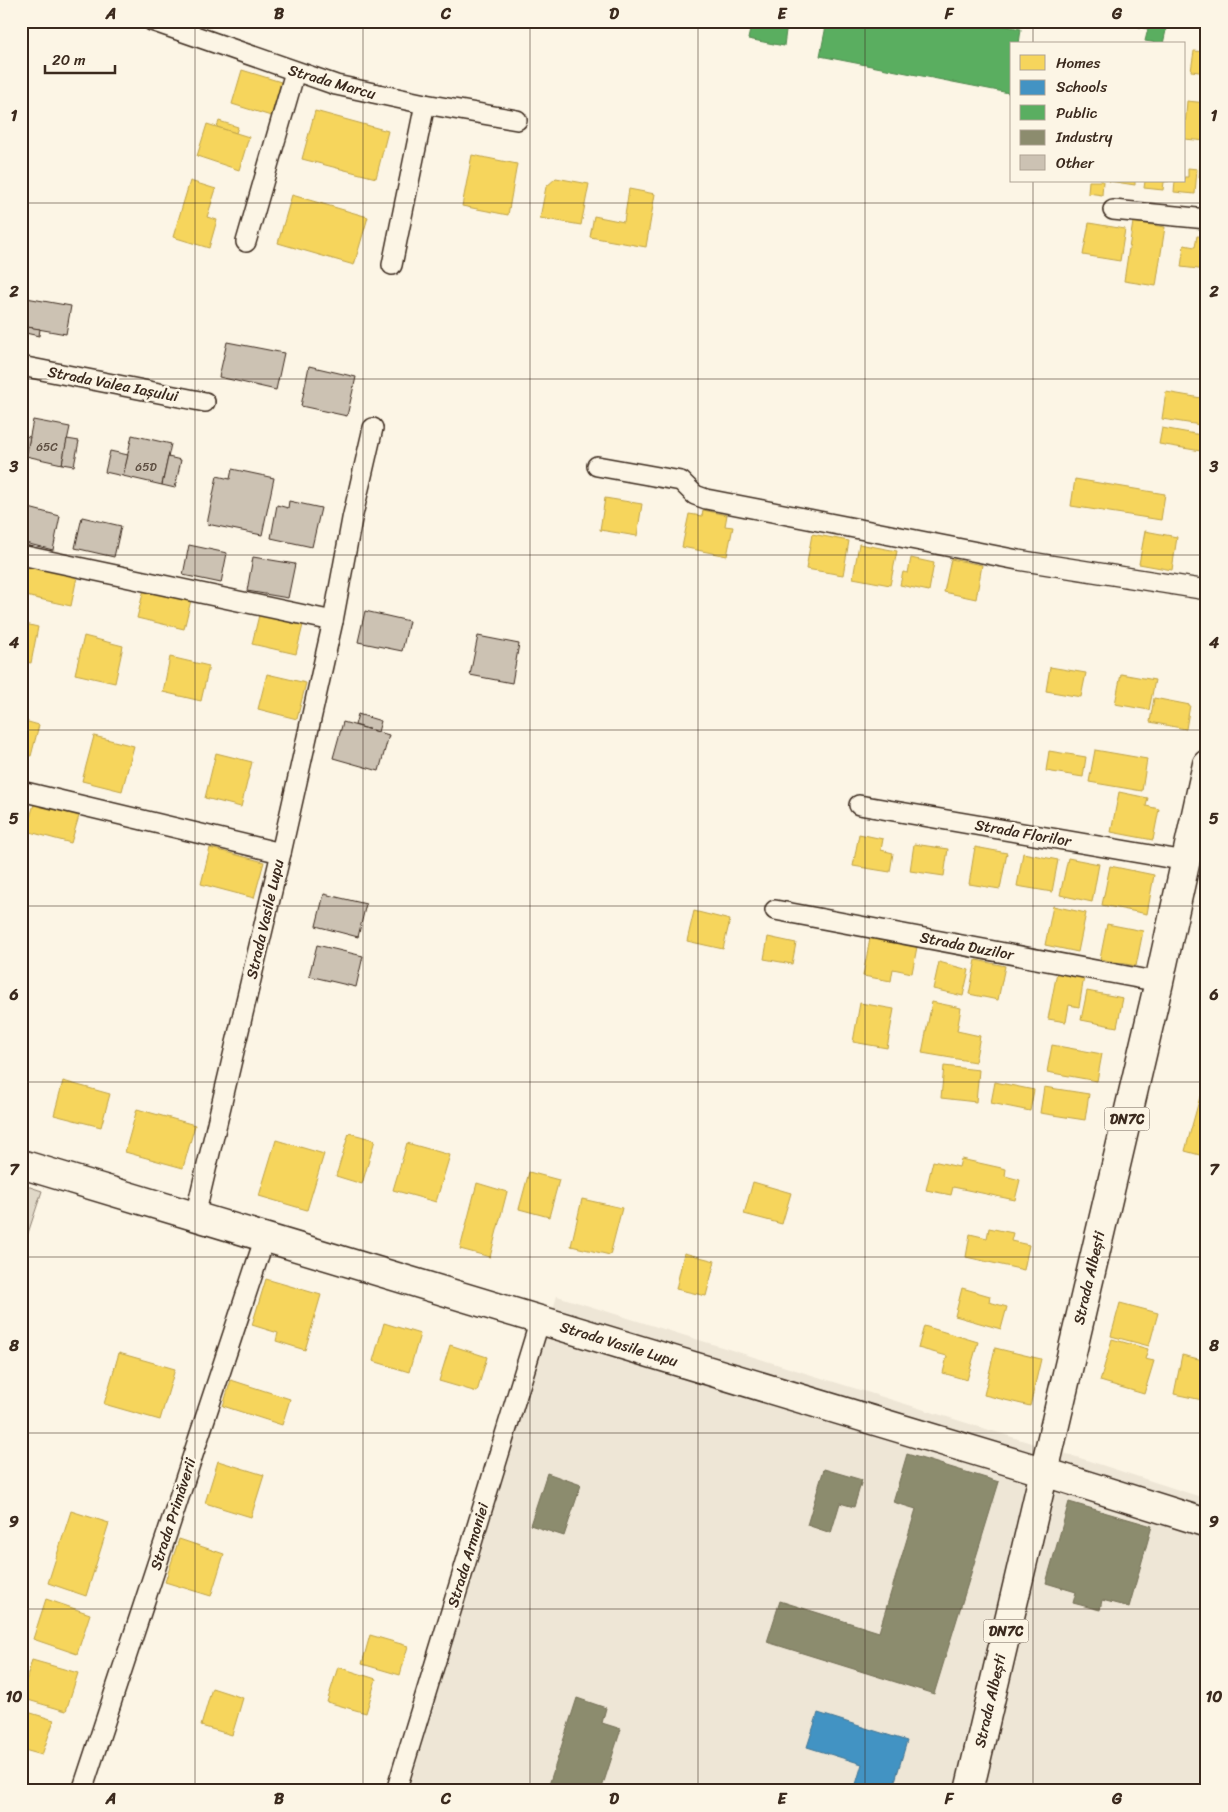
<svg xmlns="http://www.w3.org/2000/svg" width="1228" height="1812" viewBox="0 0 1228 1812" font-family="Sriracha,sans-serif">
<rect width="100%" height="100%" fill="#fcf5e5"/>
<filter id="ink" filterUnits="userSpaceOnUse"><feTurbulence type="fractalNoise" baseFrequency=".02" numOctaves="2"/><feDisplacementMap in="SourceGraphic" scale="10" xChannelSelector="R" yChannelSelector="G"/><feConvolveMatrix kernelMatrix="1 2 1 2 8 2 1 2 1" color-interpolation-filters="sRGB"/></filter>
<g filter="url(#ink)">
<polygon fill="#eee6d6" points="557,1296 1083,1459 1207,1499 1207,1791 408,1791"/>
<polygon fill="#e0d8c8" stroke="#8e8173" points="21,1184 42,1191 21,1254"/>
<g fill="#f6d55c" stroke="#bea249">
<polygon points="1194,51 1207,52 1207,73 1191,71"/>
<polygon points="242,70 281,82 271,116 232,104"/>
<polygon points="1187,101 1207,103 1207,141 1184,139"/>
<polygon points="315,111 388,131 376,178 302,159"/>
<polygon points="219,121 238,127 236,133 217,127"/>
<polygon points="207,124 249,137 239,170 197,156"/>
<polygon points="472,155 517,164 508,215 462,206"/>
<polygon points="1201,156 1207,157 1207,202 1202,201 1205,178 1199,178"/>
<polygon points="1188,168 1197,169 1195,194 1174,192 1175,181 1184,181 1184,177 1188,177"/>
<polygon points="556,178 589,184 581,225 540,218 546,187"/>
<polygon points="190,181 216,189 207,217 217,220 209,248 173,237"/>
<polygon points="1089,181 1103,181 1102,195 1088,193"/>
<polygon points="1109,181 1135,181 1135,185"/>
<polygon points="1145,181 1169,181 1164,182 1163,190 1144,188"/>
<polygon points="629,189 655,194 646,247 590,237 594,216 624,222"/>
<polygon points="292,195 368,217 354,265 278,243"/>
<polygon points="1133,222 1165,227 1156,286 1124,281"/>
<polygon points="1089,223 1125,229 1120,261 1083,255"/>
<polygon points="1197,236 1207,237 1207,270 1181,267 1184,245 1195,247"/>
<polygon points="1166,392 1207,399 1207,426 1162,419"/>
<polygon points="1162,428 1207,436 1207,452 1159,444"/>
<polygon points="1075,479 1165,494 1161,520 1071,506"/>
<polygon points="605,498 642,504 637,536 600,530"/>
<polygon points="703,510 727,515 725,526 733,527 727,556 682,547 689,514 702,516"/>
<polygon points="1145,531 1177,537 1172,570 1139,564"/>
<polygon points="812,534 849,541 843,575 806,569"/>
<polygon points="859,544 897,551 890,585 853,578"/>
<polygon points="911,558 934,563 929,591 900,585 903,572 908,573"/>
<polygon points="951,559 982,565 976,599 944,592"/>
<polygon points="28,561 78,572 71,606 21,595"/>
<polygon points="144,589 191,600 184,629 137,618"/>
<polygon points="259,615 303,625 296,654 252,644"/>
<polygon points="21,623 38,627 31,663 21,661"/>
<polygon points="84,636 123,646 115,683 75,674"/>
<polygon points="170,657 209,666 201,701 163,692"/>
<polygon points="1050,667 1086,673 1081,697 1046,691"/>
<polygon points="267,674 306,683 297,719 258,709"/>
<polygon points="1121,674 1155,680 1149,710 1115,704"/>
<polygon points="1154,698 1190,705 1186,729 1150,722"/>
<polygon points="21,720 39,725 31,756 21,754"/>
<polygon points="94,736 134,746 122,791 82,781"/>
<polygon points="1095,750 1147,759 1142,791 1089,782"/>
<polygon points="1049,751 1086,757 1083,777 1046,771"/>
<polygon points="216,753 252,762 241,807 205,798"/>
<polygon points="1119,792 1148,798 1146,806 1159,809 1153,840 1111,832"/>
<polygon points="34,804 79,816 71,843 26,831"/>
<polygon points="859,834 883,839 881,850 893,853 890,872 853,866"/>
<polygon points="914,844 948,849 944,876 910,871"/>
<polygon points="975,847 1007,853 1000,889 969,884"/>
<polygon points="210,848 264,862 254,898 201,884"/>
<polygon points="1023,853 1058,860 1052,892 1017,886"/>
<polygon points="1068,858 1099,864 1092,902 1060,895"/>
<polygon points="1110,866 1154,875 1147,914 1102,905"/>
<polygon points="1053,906 1086,913 1078,952 1045,945"/>
<polygon points="694,911 730,920 723,949 687,941"/>
<polygon points="1107,924 1143,931 1136,966 1100,959"/>
<polygon points="768,937 796,943 792,964 764,959"/>
<polygon points="870,938 917,947 912,973 893,969 891,981 863,976"/>
<polygon points="976,960 1005,966 998,1000 969,994"/>
<polygon points="939,962 969,970 963,996 933,989"/>
<polygon points="1057,972 1084,977 1079,1007 1069,1005 1066,1022 1048,1019"/>
<polygon points="1087,991 1123,998 1117,1027 1081,1020"/>
<polygon points="932,1002 961,1008 957,1031 980,1036 975,1062 922,1053"/>
<polygon points="860,1003 894,1009 887,1048 853,1042"/>
<polygon points="1052,1045 1102,1054 1097,1081 1047,1072"/>
<polygon points="944,1066 979,1070 976,1102 941,1098"/>
<polygon points="63,1081 110,1094 101,1127 54,1115"/>
<polygon points="995,1082 1034,1090 1030,1111 991,1103"/>
<polygon points="1044,1087 1089,1094 1085,1120 1040,1113"/>
<polygon points="1200,1097 1207,1099 1207,1157 1185,1151"/>
<polygon points="137,1109 195,1125 183,1168 125,1152"/>
<polygon points="349,1133 375,1140 362,1184 336,1176"/>
<polygon points="276,1140 324,1154 307,1210 259,1196"/>
<polygon points="407,1143 450,1155 436,1202 393,1190"/>
<polygon points="961,1159 1006,1169 1005,1176 1020,1180 1015,1200 953,1187 951,1195 926,1190 933,1161 959,1167"/>
<polygon points="529,1172 559,1180 549,1217 519,1209"/>
<polygon points="753,1182 791,1193 782,1224 744,1214"/>
<polygon points="477,1183 507,1192 490,1257 460,1249"/>
<polygon points="582,1199 622,1208 610,1255 571,1246"/>
<polygon points="989,1228 1013,1233 1011,1241 1029,1245 1024,1270 966,1257 970,1234 987,1238"/>
<polygon points="684,1253 715,1261 706,1296 676,1289"/>
<polygon points="266,1279 321,1295 305,1350 276,1341 278,1333 252,1325"/>
<polygon points="962,1288 990,1296 989,1302 1007,1307 1001,1329 955,1316"/>
<polygon points="1120,1303 1158,1313 1149,1346 1111,1336"/>
<polygon points="384,1323 420,1334 409,1372 373,1361"/>
<polygon points="924,1326 978,1342 967,1380 943,1373 947,1356 918,1348"/>
<polygon points="1112,1339 1148,1349 1145,1359 1154,1361 1144,1394 1100,1381"/>
<polygon points="450,1345 487,1357 477,1392 439,1381"/>
<polygon points="995,1348 1041,1359 1030,1406 984,1395"/>
<polygon points="119,1353 175,1369 160,1420 104,1404"/>
<polygon points="1182,1355 1207,1361 1207,1401 1174,1394"/>
<polygon points="231,1380 290,1399 282,1425 223,1406"/>
<polygon points="218,1461 264,1475 251,1517 205,1503"/>
<polygon points="71,1511 109,1523 86,1596 48,1583"/>
<polygon points="179,1539 224,1554 211,1596 165,1582"/>
<polygon points="46,1599 90,1614 77,1654 33,1639"/>
<polygon points="370,1635 408,1646 400,1675 362,1664"/>
<polygon points="32,1660 78,1673 66,1711 21,1698"/>
<polygon points="338,1667 376,1679 366,1713 327,1702"/>
<polygon points="212,1688 243,1698 232,1735 201,1726"/>
<polygon points="21,1710 54,1720 42,1755 21,1749"/>
</g>
<polygon fill="#4393c3" stroke="#417492" points="818,1713 907,1741 892,1791 854,1791 862,1764 807,1747"/>
<g fill="#5aae61" stroke="#51864d">
<polygon points="752,21 799,21 798,25 787,23 784,46 748,39"/>
<polygon points="827,21 981,21 1021,29 1019,44 1012,44 1012,79 1009,93 820,56"/>
<polygon points="1115,21 1168,21 1163,44 1145,41 1148,29"/>
</g>
<g fill="#8c8c6e" stroke="#746f56">
<polygon points="907,1454 999,1482 934,1694 767,1642 780,1601 879,1632 916,1509 893,1502"/>
<polygon points="824,1469 862,1480 854,1507 840,1503 831,1533 807,1525"/>
<polygon points="547,1473 581,1485 564,1536 530,1525"/>
<polygon points="1069,1502 1152,1526 1129,1607 1102,1600 1100,1610 1073,1603 1076,1592 1046,1583"/>
<polygon points="577,1698 606,1708 602,1723 621,1729 601,1791 547,1791"/>
<polygon points="1039,1785 1063,1791 1038,1791"/>
</g>
<g fill="#ccc2b3" stroke="#3b2a1e">
<polygon points="21,297 71,306 66,334 21,326"/>
<polygon points="21,326 40,329 39,336 21,332"/>
<polygon points="227,342 284,353 276,390 219,377"/>
<polygon points="309,366 356,377 347,416 301,406"/>
<polygon points="33,420 70,427 62,464 26,456"/>
<polygon points="21,435 30,437 26,456 21,455"/>
<polygon points="132,435 171,444 162,485 123,476"/>
<polygon points="67,439 79,441 74,466 62,464"/>
<polygon points="110,451 128,455 123,476 105,472"/>
<polygon points="168,457 181,460 175,488 162,485"/>
<polygon points="232,469 274,478 262,535 207,524 217,476 230,479"/>
<polygon points="289,501 321,508 312,547 271,538 277,505 288,508"/>
<polygon points="21,506 60,516 53,550 21,542"/>
<polygon points="82,517 121,526 114,557 75,548"/>
<polygon points="189,545 227,553 221,583 183,575"/>
<polygon points="253,557 295,564 288,598 247,591"/>
<polygon points="365,611 409,621 402,651 358,642"/>
<polygon points="478,636 519,644 512,683 470,675"/>
<polygon points="358,714 381,721 378,732 355,725"/>
<polygon points="343,722 389,735 379,771 333,758"/>
<polygon points="324,894 366,904 358,937 316,926"/>
<polygon points="317,945 363,956 356,987 309,976"/>
</g>
<g fill="none" stroke-linecap="round" stroke-linejoin="round">
<defs>
<g id="minor">
<polyline points="152,21 336,85 425,104 517,120"/>
<polyline points="1113,210 1207,219"/>
<polyline points="246,242 295,72"/>
<polyline points="392,265 425,104"/>
<polyline points="21,366 205,402"/>
<polyline points="597,466 681,481 695,495 706,499 1018,560 1207,590"/>
<polyline points="21,555 333,621"/>
<polyline points="21,791 281,853"/>
<polyline points="859,805 1186,861"/>
<polyline points="775,910 1159,982"/>
<polyline points="195,1216 281,853 333,621 352,519 373,428"/>
<polyline points="82,1791 265,1237"/>
<polyline points="396,1791 540,1320"/>
</g>
<polyline id="secondary" points="21,1164 1022,1465 1207,1523"/>
<polyline id="primary" points="969,1791 1159,982 1207,764"/>
</defs>
<use href="#minor" stroke="#3b2a1e" stroke-width="22"/>
<use href="#secondary" stroke="#3b2a1e" stroke-width="31"/>
<use href="#primary" stroke="#3b2a1e" stroke-width="31"/>
<use href="#minor" stroke="#fcf5e5" stroke-width="19"/>
<use href="#secondary" stroke="#fcf5e5" stroke-width="28"/>
<use href="#primary" stroke="#fcf5e5" stroke-width="28"/>
</g>
</g>
<path fill="none" stroke="#3b2a1e" stroke-width="1" stroke-opacity="0.55" d="M195,21v1770M363,21v1770M530,21v1770M698,21v1770M865,21v1770M1033,21v23M1033,181v1610M21,203h1186M21,379h1186M21,555h1186M21,730h1186M21,906h1186M21,1082h1186M21,1257h1186M21,1433h1186M21,1609h1186"/>
<g text-anchor="middle" stroke-width="5" stroke-linejoin="round" paint-order="stroke">
<g font-size="12" fill="#5f5043">
<text x="47" y="451">65C</text>
<text x="146" y="471">65D</text>
</g>
<g fill="#fcf5e5" stroke="#75675a" stroke-width="1">
<rect x="1104.5" y="1107.5" width="45" height="23" rx="4"/>
<rect x="983.5" y="1619.5" width="45" height="23" rx="4"/>
</g>
<g font-size="14" font-weight="bold" fill="#3b2a1e">
<text x="1127" y="1124">DN7C</text>
<text x="1006" y="1636">DN7C</text>
</g>
<g font-size="15" fill="#3b2a1e" stroke="#fcf5e5">
<text transform="translate(332 82) rotate(16)" y="5">Strada Marcu</text>
<text transform="translate(113 384) rotate(11)" y="5">Strada Valea Iașului</text>
<text transform="translate(1023 833) rotate(10)" y="5">Strada Florilor</text>
<text transform="translate(265 919) rotate(-77)" y="5">Strada Vasile Lupu</text>
<text transform="translate(967 946) rotate(11)" y="5">Strada Duzilor</text>
<text transform="translate(1089 1278) rotate(-77)" y="5">Strada Albești</text>
<text transform="translate(619 1344) rotate(17)" y="5">Strada Vasile Lupu</text>
<text transform="translate(173 1514) rotate(-72)" y="5">Strada Primăverii</text>
<text transform="translate(468 1555) rotate(-73)" y="5">Strada Armoniei</text>
<text transform="translate(990 1701) rotate(-77)" y="5">Strada Albești</text>
</g>
</g>
<rect width="1228" height="1812" fill="none" stroke="#fcf5e5" stroke-width="55"/>
<rect x="1010" y="42" width="175" height="140" fill="#fcf5e5" stroke="#afa495"/>
<rect x="1020" y="55" width="25" height="15" fill="#f6d55c" stroke="#afa495"/>
<text x="1056" y="68" font-size="15" fill="#3b2a1e">Homes</text>
<rect x="1020" y="80" width="25" height="15" fill="#4393c3" stroke="#afa495"/>
<text x="1056" y="92" font-size="15" fill="#3b2a1e">Schools</text>
<rect x="1020" y="105" width="25" height="15" fill="#5aae61" stroke="#afa495"/>
<text x="1056" y="118" font-size="15" fill="#3b2a1e">Public</text>
<rect x="1020" y="130" width="25" height="15" fill="#8c8c6e" stroke="#afa495"/>
<text x="1056" y="142" font-size="15" fill="#3b2a1e">Industry</text>
<rect x="1020" y="155" width="25" height="15" fill="#ccc2b3" stroke="#afa495"/>
<text x="1056" y="168" font-size="15" fill="#3b2a1e">Other</text>
<path d="M45 65v8h70v-8" fill="none" stroke="#3b2a1e" stroke-width="2.5"/>
<text x="52" y="65" font-size="15" fill="#3b2a1e" stroke="#fcf5e5" stroke-width="4" paint-order="stroke">20 m</text>
<rect x="28" y="28" width="1172" height="1756" fill="none" stroke="#3b2a1e" stroke-width="2"/>
<g font-size="16" text-anchor="middle" font-weight="bold" fill="#3b2a1e">
<text x="111" y="19">A</text>
<text x="279" y="19">B</text>
<text x="446" y="19">C</text>
<text x="614" y="19">D</text>
<text x="782" y="19">E</text>
<text x="949" y="19">F</text>
<text x="1117" y="19">G</text>
<text x="14" y="121">1</text>
<text x="1214" y="121">1</text>
<text x="14" y="297">2</text>
<text x="1214" y="297">2</text>
<text x="14" y="472">3</text>
<text x="1214" y="472">3</text>
<text x="14" y="648">4</text>
<text x="1214" y="648">4</text>
<text x="14" y="824">5</text>
<text x="1214" y="824">5</text>
<text x="14" y="1000">6</text>
<text x="1214" y="1000">6</text>
<text x="14" y="1175">7</text>
<text x="1214" y="1175">7</text>
<text x="14" y="1351">8</text>
<text x="1214" y="1351">8</text>
<text x="14" y="1527">9</text>
<text x="1214" y="1527">9</text>
<text x="14" y="1702">10</text>
<text x="1214" y="1702">10</text>
<text x="111" y="1804">A</text>
<text x="279" y="1804">B</text>
<text x="446" y="1804">C</text>
<text x="614" y="1804">D</text>
<text x="782" y="1804">E</text>
<text x="949" y="1804">F</text>
<text x="1117" y="1804">G</text>
</g>
</svg>
